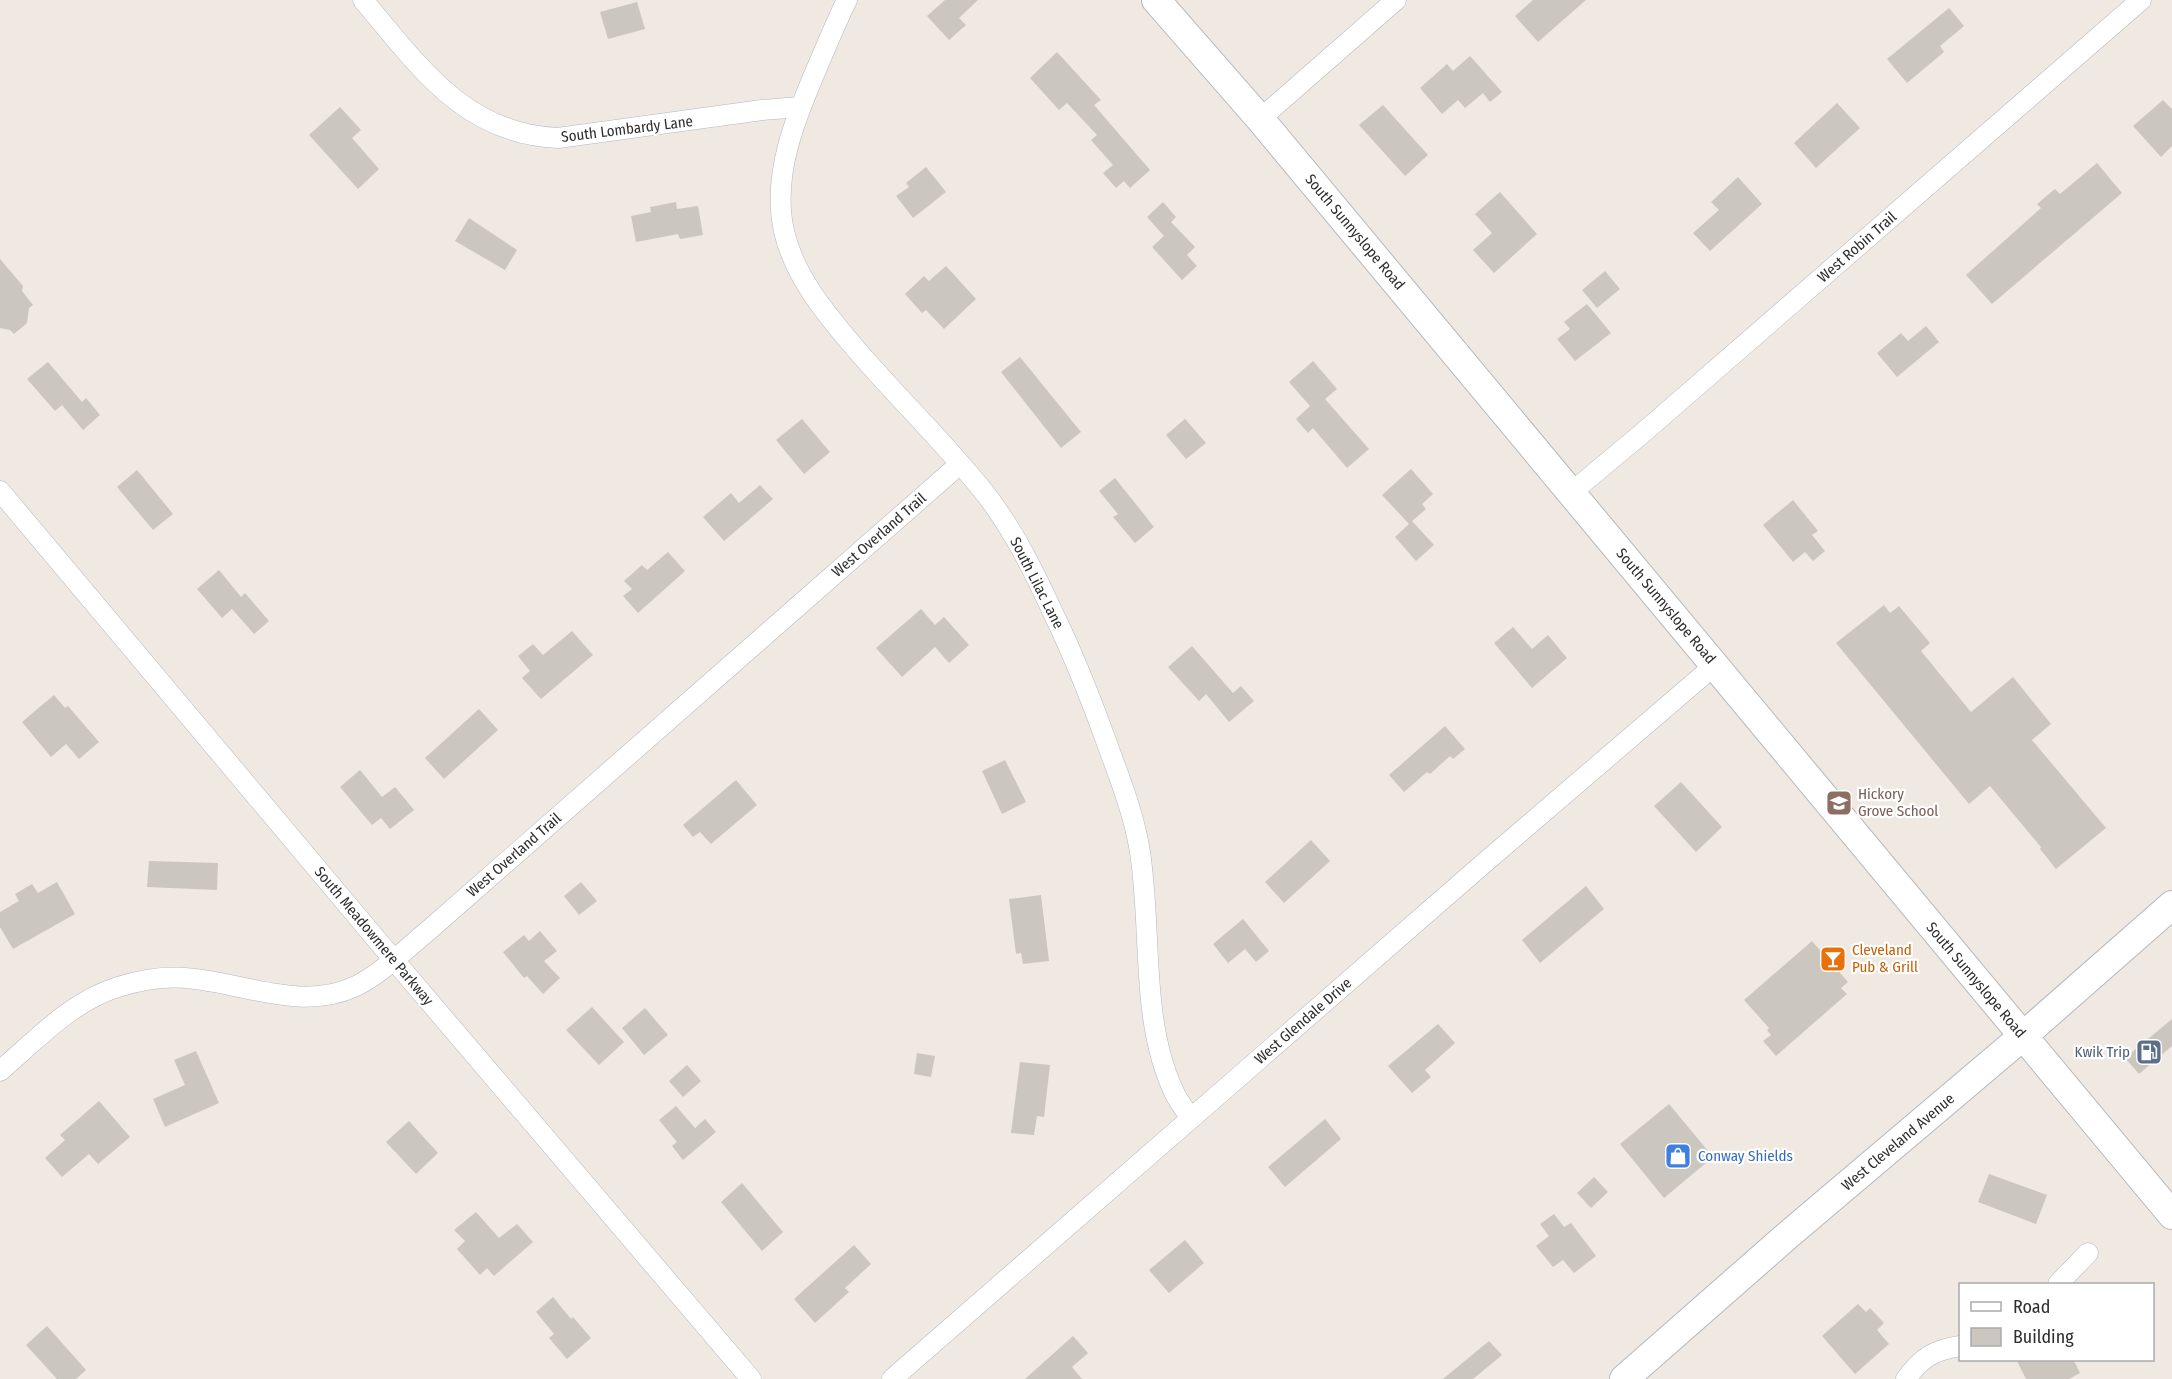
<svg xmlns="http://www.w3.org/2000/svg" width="2172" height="1379" viewBox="0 0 2172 1379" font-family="'Fira Sans Condensed',sans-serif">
<rect width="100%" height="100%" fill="#efe9e1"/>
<g fill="#cbc7bf">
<polygon points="945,0 978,0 959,18 966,25 949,40 927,16"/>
<polygon points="1533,0 1586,0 1538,42 1515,16"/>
<polygon points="637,2 645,29 608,39 600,12"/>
<polygon points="1949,8 1964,26 1940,46 1944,52 1907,83 1887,59"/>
<polygon points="1057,52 1101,100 1094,105 1150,170 1130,188 1124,181 1116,188 1103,173 1113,165 1091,140 1097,135 1067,103 1059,110 1030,78"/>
<polygon points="1470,56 1502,92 1490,102 1483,93 1465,108 1458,100 1442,114 1420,88 1447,64 1453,71"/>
<polygon points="2163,100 2172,109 2172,146 2161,157 2133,126"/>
<polygon points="1837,103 1860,128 1816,168 1794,143"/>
<polygon points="1383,105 1428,155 1405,176 1359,125"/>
<polygon points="340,107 361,130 352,138 379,169 358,189 309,135"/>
<polygon points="2097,163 2122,193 1992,304 1966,275 2041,208 2037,204 2055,189 2060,194"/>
<polygon points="926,167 946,192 913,218 896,196 909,187 906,183"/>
<polygon points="1738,177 1762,204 1710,251 1693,233 1719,210 1711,202"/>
<polygon points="1500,192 1537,234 1494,273 1473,250 1492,233 1475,214"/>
<polygon points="676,202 677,209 698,206 703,235 680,239 678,234 636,242 631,216 651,212 650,207"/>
<polygon points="1163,202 1176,217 1171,222 1195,247 1187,255 1197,266 1182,280 1152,247 1164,236 1147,217"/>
<polygon points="469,218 517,250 505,270 455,241"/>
<polygon points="0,259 23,286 22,291 33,305 29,308 27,323 14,334 10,330 0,328"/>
<polygon points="946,266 976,299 944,329 926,310 922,313 905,294 924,276 929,281"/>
<polygon points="1605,271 1620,289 1597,308 1582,290"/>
<polygon points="1587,304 1611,333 1575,361 1557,339 1570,329 1564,322"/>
<polygon points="1926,326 1939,342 1897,377 1877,353 1901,333 1908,341"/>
<polygon points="1020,357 1081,432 1061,448 1001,372"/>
<polygon points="1313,361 1337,389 1325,399 1369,449 1347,468 1313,428 1308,433 1296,419 1310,406 1289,382"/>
<polygon points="48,362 82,402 86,398 100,415 83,430 62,405 55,411 27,379"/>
<polygon points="802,419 830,452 804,474 776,440"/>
<polygon points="1185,419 1206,443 1186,459 1166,435"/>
<polygon points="1411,469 1433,494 1422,504 1426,509 1412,521 1434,545 1416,561 1395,537 1409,524 1382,495"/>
<polygon points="137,470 173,514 153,530 117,487"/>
<polygon points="1115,478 1154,527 1135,543 1113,517 1118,514 1099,491"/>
<polygon points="760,485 773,499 724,541 703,517 731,493 739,503"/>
<polygon points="1793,500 1818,531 1812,535 1825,551 1813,561 1805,552 1793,562 1763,525"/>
<polygon points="668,552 685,571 638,613 623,596 632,589 624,581 642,565 647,570"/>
<polygon points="219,570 241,597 245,593 269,621 254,634 232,609 222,618 197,589"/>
<polygon points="1884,605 1890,613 1899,606 1930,643 1921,651 1971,712 2013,677 2051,724 2032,740 2106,828 2056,869 2040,849 2041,847 1990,786 1969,804 1836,643"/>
<polygon points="921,609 935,625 944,617 969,645 949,663 935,647 902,677 876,648"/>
<polygon points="1513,627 1532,649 1548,635 1567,658 1532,688 1494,643"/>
<polygon points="572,631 593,655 541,699 522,678 530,671 518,656 533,644 543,655"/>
<polygon points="1192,646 1233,693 1241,686 1254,701 1229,722 1206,694 1199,701 1168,667"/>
<polygon points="54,695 65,708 68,706 99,742 79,759 66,744 51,757 22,722"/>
<polygon points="479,709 498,730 444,779 425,758"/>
<polygon points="1445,726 1465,749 1453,759 1450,756 1430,774 1427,772 1404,792 1389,775"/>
<polygon points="1005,760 1026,802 1002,814 982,771"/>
<polygon points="360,770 382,797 395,787 414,810 390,829 381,818 372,825 340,787"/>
<polygon points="736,780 757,805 711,844 700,832 693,837 683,825"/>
<polygon points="1681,782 1722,827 1696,852 1654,806"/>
<polygon points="1311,840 1330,861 1284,903 1265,882"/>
<polygon points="149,861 218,863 217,890 147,887"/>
<polygon points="57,882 75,914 13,949 0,927 0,912 19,901 15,894 32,884 38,893"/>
<polygon points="581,882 597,901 579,915 564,896"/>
<polygon points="1586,886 1604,909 1540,963 1522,940"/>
<polygon points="1041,895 1049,961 1023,964 1021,953 1016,954 1009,899"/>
<polygon points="1243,919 1269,951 1256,962 1245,949 1228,963 1213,944"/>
<polygon points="540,931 557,951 544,961 560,978 543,994 527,976 524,978 503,952 524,935 529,941"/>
<polygon points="1812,941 1848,982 1841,988 1847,994 1776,1056 1763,1041 1771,1035 1767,1030 1769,1028 1744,1000"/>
<polygon points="592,1007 624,1042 599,1065 566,1030"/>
<polygon points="645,1008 668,1035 644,1055 622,1028"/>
<polygon points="2172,1019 2172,1046 2139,1074 2125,1058"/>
<polygon points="1438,1024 1455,1043 1425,1070 1431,1077 1412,1093 1388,1066"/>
<polygon points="196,1051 219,1103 165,1127 153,1099 185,1085 174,1060"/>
<polygon points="917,1053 935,1056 931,1077 914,1074"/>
<polygon points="1020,1062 1050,1065 1044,1117 1037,1116 1034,1135 1011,1133"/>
<polygon points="687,1065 701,1081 683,1097 669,1081"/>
<polygon points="99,1101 130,1137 98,1164 89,1154 62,1177 45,1158 65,1140 60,1135"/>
<polygon points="1669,1104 1713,1157 1664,1198 1620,1144"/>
<polygon points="676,1106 695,1128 705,1119 716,1132 683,1160 672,1146 677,1142 659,1120"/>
<polygon points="1325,1119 1341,1139 1285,1187 1268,1167"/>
<polygon points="409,1121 438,1153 416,1174 386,1142"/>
<polygon points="1989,1174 2047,1195 2036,1224 1978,1202"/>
<polygon points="1594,1177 1608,1192 1591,1208 1577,1193"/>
<polygon points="742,1183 783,1232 762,1251 721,1202"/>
<polygon points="476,1212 499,1238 517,1224 533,1242 494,1276 487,1268 480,1275 457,1249 465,1241 454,1230"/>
<polygon points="1554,1214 1564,1227 1571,1223 1596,1256 1574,1273 1563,1260 1553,1267 1536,1246 1549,1236 1540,1224"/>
<polygon points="1185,1240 1204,1263 1169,1293 1149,1270"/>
<polygon points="854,1245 871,1264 845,1288 849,1292 815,1323 794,1299"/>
<polygon points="553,1297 571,1319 573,1317 591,1338 567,1359 549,1338 554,1334 536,1312"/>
<polygon points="1858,1304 1866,1312 1870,1308 1884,1323 1877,1330 1889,1344 1855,1374 1822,1336"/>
<polygon points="47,1326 86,1370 76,1379 57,1379 26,1345"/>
<polygon points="1073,1336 1088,1353 1072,1367 1082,1379 1025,1379"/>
<polygon points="1489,1341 1502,1355 1473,1379 1443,1379"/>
<polygon points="2016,1359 2073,1359 2080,1373 2069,1379 2026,1379"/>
</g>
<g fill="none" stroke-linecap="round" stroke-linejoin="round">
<defs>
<g id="street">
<path d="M363,0c56,66 101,134 195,138l204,-28 38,-3"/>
<path d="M847,0c-10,20 -19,42 -28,63 -22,51 -48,111 -35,168 10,45 42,83 71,117 42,49 89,94 129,144 30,38 51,82 71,125 19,39 35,80 50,121 13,36 27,70 34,108 14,80 0,172 35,246 4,9 11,18 17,26"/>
<polyline points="1260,119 1396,0"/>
<polyline points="0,491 393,959 751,1379"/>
<polyline points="1572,492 1645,431 2141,0"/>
<path d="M0,1071c36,-31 72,-70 118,-84 25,-8 51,-12 77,-8 53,6 109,32 161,7 25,-12 51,-38 73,-56l531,-466"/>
<polyline points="2058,1284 2088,1253"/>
<polyline points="892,1379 1483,864 1715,665"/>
<path d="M1906,1379c16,-22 28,-29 54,-33"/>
</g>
<g id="secondary">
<polyline points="1156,0 1260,119 2172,1215"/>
<polyline points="1624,1379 1788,1235 2023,1036 2172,905"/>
</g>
</defs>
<use href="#street" stroke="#b4b7c1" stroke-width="21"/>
<use href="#secondary" stroke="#b4b7c1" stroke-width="30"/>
<use href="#street" stroke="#fff" stroke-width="20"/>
<use href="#secondary" stroke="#fff" stroke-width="28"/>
</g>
<defs>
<symbol id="school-square" viewBox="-11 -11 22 22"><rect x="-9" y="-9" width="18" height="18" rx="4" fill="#8d6e63" stroke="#fff"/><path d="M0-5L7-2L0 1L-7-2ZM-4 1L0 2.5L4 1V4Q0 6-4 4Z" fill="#fff"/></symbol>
<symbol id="bar-square" viewBox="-11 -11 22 22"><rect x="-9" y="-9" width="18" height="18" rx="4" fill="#e8710a" stroke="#fff"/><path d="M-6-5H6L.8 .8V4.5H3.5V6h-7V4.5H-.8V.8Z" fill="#fff"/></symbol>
<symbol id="fuel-square" viewBox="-11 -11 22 22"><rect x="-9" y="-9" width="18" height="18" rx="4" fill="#5c6f8a" stroke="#fff"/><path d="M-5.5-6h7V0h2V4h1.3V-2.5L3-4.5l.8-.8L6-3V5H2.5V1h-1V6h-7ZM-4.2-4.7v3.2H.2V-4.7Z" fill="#fff"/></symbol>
<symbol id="shop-square" viewBox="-11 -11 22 22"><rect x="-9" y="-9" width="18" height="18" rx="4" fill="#3f7fe0" stroke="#fff"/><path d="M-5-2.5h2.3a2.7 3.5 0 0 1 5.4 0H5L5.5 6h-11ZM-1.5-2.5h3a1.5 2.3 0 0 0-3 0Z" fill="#fff"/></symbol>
</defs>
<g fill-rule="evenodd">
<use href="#school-square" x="1824" y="788" width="30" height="30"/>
<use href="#bar-square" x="1818" y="944" width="30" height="30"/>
<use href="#fuel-square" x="2134" y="1037" width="30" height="30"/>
<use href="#shop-square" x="1663" y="1141" width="30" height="30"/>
</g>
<g text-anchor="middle" stroke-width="4.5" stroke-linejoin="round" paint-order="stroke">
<g font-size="15" fill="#2e2e2e" stroke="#fff">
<text transform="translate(627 129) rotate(-7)" y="5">South Lombardy Lane</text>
<text transform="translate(1355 232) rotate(50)" y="5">South Sunnyslope Road</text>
<text transform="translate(1857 247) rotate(-41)" y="5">West Robin Trail</text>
<text transform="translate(879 535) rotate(-41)" y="5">West Overland Trail</text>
<text transform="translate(1037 583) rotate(63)" y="5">South Lilac Lane</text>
<text transform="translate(1666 606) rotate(50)" y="5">South Sunnyslope Road</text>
<text transform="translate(514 855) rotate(-41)" y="5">West Overland Trail</text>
<text transform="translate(374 936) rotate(50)" y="5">South Meadowmere Parkway</text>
<text transform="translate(1976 980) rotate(50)" y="5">South Sunnyslope Road</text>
<text transform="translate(1303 1021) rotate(-41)" y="5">West Glendale Drive</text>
<text transform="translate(1898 1142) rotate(-40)" y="5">West Cleveland Avenue</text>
</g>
<g font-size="15" fill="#785e54" stroke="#fff" text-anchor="start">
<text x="1858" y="799">Hickory<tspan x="1858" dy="17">Grove School</tspan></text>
</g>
<g font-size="15" fill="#c56008" stroke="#fff" text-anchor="start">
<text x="1852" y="955">Cleveland<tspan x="1852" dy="17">Pub &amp; Grill</tspan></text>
</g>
<g font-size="15" fill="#4e5e75" stroke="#fff" text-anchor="end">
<text x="2130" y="1057">Kwik Trip</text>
</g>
<g font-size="15" fill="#366cbe" stroke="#fff" text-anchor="start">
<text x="1698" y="1161">Conway Shields</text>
</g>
</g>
<rect x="1959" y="1283" width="195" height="78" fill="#ffffff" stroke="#ababab" stroke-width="1.5"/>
<rect x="1971" y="1302" width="30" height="9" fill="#ffffff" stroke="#ababab" stroke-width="1.5"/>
<text x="2013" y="1313" font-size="18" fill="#2e2e2e">Road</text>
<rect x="1971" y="1328" width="30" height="18" fill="#cbc7bf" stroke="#ababab" stroke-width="1.5"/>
<text x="2013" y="1343" font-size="18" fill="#2e2e2e">Building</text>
</svg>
